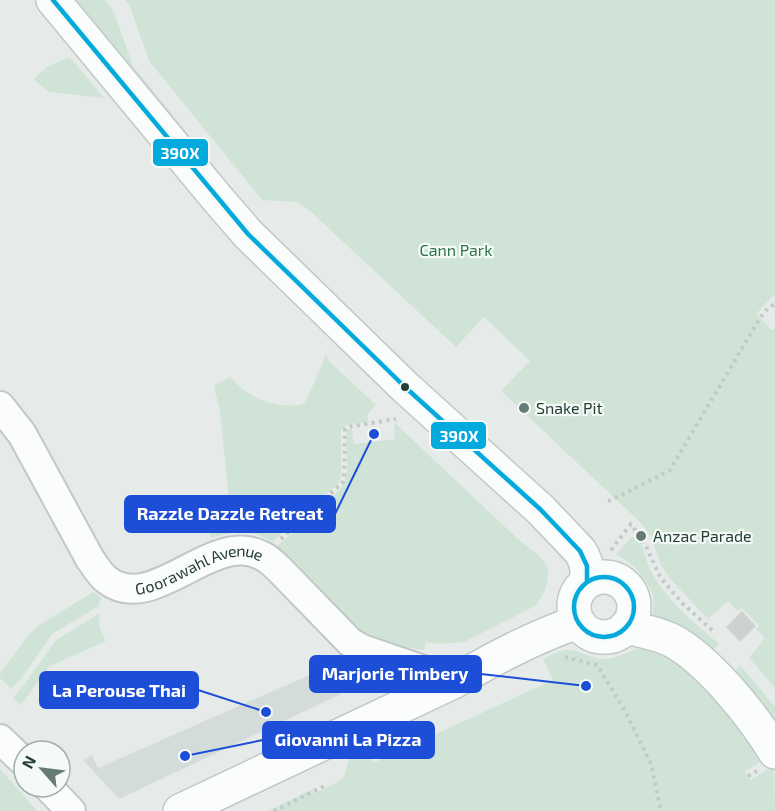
<svg xmlns="http://www.w3.org/2000/svg" width="775" height="811" viewBox="0 0 775 811" font-family="'Exo 2',sans-serif">
<rect width="100%" height="100%" fill="#e6ebe9"/>
<polygon fill="#d4dcd9" points="328,667 341,694 119,799 83,760 92,755 98,768"/>
<g fill="#cfe4d6">
<polygon points="70,0 105,0 114,12 133,66 234,191 230,194"/>
<polygon points="125,0 775,0 775,294 756,314 772,330 775,329 775,688 749,658 765,638 756,629 759,626 742,608 738,611 728,601 708,619 671,580 661,565 650,535 640,522 501,391 530,361 484,317 456,347 309,210 297,202 262,200 149,61 133,15 130,6"/>
<polygon points="70,57 104,98 49,92 34,79 48,66"/>
<path d="M326,355l3,6 47,44 -8,9v8l-21,3 -6,5v45l-2,8 -67,59c-18,-13 -40,-11 -61,-4l-5,-27 23,-12 -9,-87 -6,-27 16,-8c19,21 45,33 73,27l4,-5z"/>
<path d="M394,422c40,38 81,77 121,114 7,7 27,20 31,28 6,15 -2,32 -11,42l-71,36 -25,2 -13,-2 -2,8 -39,-6 -22,-7 -89,-88 47,-41 22,-22c8,-16 1,-39 4,-56l5,-1 2,15 41,-5z"/>
<path d="M632,537l7,2c5,11 7,23 13,34 16,29 43,50 67,71l-11,13 -53,-35 -2,-6v-20l-4,-10 -14,-19 -19,-13z"/>
<polygon points="93,592 101,597 99,606 52,634 22,678 11,688 0,678 0,673 28,636 38,626"/>
<path d="M100,613c-3,12 1,18 6,28l-56,25 -29,39 -8,-7 11,-13 32,-45z"/>
<path d="M646,646l28,5 95,105 -24,16 6,8 23,-15 1,46h-507l45,-22v5l25,-12 6,-5 7,-26 13,-7 9,19 180,-83 -10,-21c7,-3 14,-8 22,-9 13,-2 26,10 41,9 14,-1 26,-10 40,-13z"/>
<polygon points="740,665 775,707 775,712 773,714 775,717 775,736 728,677"/>
<polygon points="0,769 37,811 0,811"/>
</g>
<polygon fill="#cdd2d0" stroke="#cfd4d2" stroke-width="1.5" points="742,612 755,626 740,641 727,627"/>
<g fill="none" stroke-linecap="round" stroke-linejoin="round">
<defs>
<g id="minor">
<path id="s1" d="M0,406l22,28 68,125c5,7 10,16 17,21 45,35 103,-47 151,-26 9,3 16,10 22,16l70,72 12,7 93,32"/>
<polyline points="0,739 24,762"/>
<polyline points="48,787 71,811"/>
</g>
<g id="secondary">
<path d="M53,0l163,197 32,37 157,153 136,123 39,41c7,10 8,19 7,30"/>
<circle cx="604" cy="607" r="30"/>
<path d="M626,627c16,4 31,6 45,13 37,19 83,77 104,112"/>
<path d="M180,811l275,-130c40,-23 79,-44 123,-59"/>
</g>
</defs>
<use href="#minor" stroke="#c3c8c6" stroke-width="32"/>
<use href="#secondary" stroke="#c1c9c6" stroke-width="36"/>
<g stroke="#c2cac8" stroke-width="4" stroke-dasharray="3 4.5" stroke-linecap="butt">
<polyline points="608,501 624,494 670,470 760,318 768,308 775,304"/>
<polyline points="281,539 343,482 344,479 345,429 348,427 396,419"/>
<polyline points="611,550 631,524 646,546 660,577 682,603 714,632"/>
<polyline points="565,657 597,665 624,709 651,764 661,811"/>
<polyline points="748,776 757,771"/>
<polyline points="274,811 326,785"/>
</g>
<use href="#minor" stroke="#fbfcfc" stroke-width="28"/>
<use href="#secondary" stroke="#fbfcfc" stroke-width="33"/>
<defs>
<g id="bus-1">
<polyline points="53,0 248,234 405,387 541,510 580,551 587,566 587,581"/>
<circle cx="604" cy="607" r="30"/>
</g>
</defs>
<use href="#bus-1" stroke="#f5faf7" stroke-width="9"/>
<use href="#bus-1" stroke="#04a9dd" stroke-width="4.5"/>
</g>
<circle fill="#233f38" stroke="#f5faf7" stroke-width="2" cx="405" cy="387" r="5"/>
<g fill="#677b76" stroke="#f5faf7" stroke-width="2">
<circle cx="524" cy="408" r="6"/>
<circle cx="641" cy="536" r="6"/>
</g>
<g text-anchor="middle" stroke-width="4.5" stroke-linejoin="round" paint-order="stroke">
<g font-size="16" fill="#2e754b" stroke="#f5faf7">
<text x="456" y="256">Cann Park</text>
</g>
<g font-size="16" fill="#233f38" stroke="#f5faf7" text-anchor="start">
<text x="536" y="414">Snake Pit</text>
<text x="653" y="542">Anzac Parade</text>
</g>
<g font-size="16" fill="#233f38" stroke="#f5faf7">
<text dy="6" stroke="none"><textPath href="#s1" startOffset="303">Goorawahl Avenue</textPath></text>
</g>
</g>
<path fill="none" stroke="#1d4ed8" stroke-width="2" d="M374 434L335 514M586 686L481 674M266 712L198 690M185 756L263 740"/>
<g fill="#1d4ed8" stroke="#f5faf7" stroke-width="2">
<circle cx="374" cy="434" r="6"/>
<circle cx="586" cy="686" r="6"/>
<circle cx="266" cy="712" r="6"/>
<circle cx="185" cy="756" r="6"/>
</g>
<g fill="#1d4ed8" stroke="#1d4ed8" stroke-width="2">
<rect x="125" y="496" width="210" height="36" rx="6"/>
<rect x="310" y="656" width="171" height="36" rx="6"/>
<rect x="40" y="672" width="158" height="36" rx="6"/>
<rect x="263" y="722" width="171" height="36" rx="6"/>
</g>
<g font-size="18" text-anchor="middle" font-weight="bold" fill="#fff">
<text x="230" y="520">Razzle Dazzle Retreat</text>
<text x="395" y="680">Marjorie Timbery</text>
<text x="119" y="697">La Perouse Thai</text>
<text x="348" y="746">Giovanni La Pizza</text>
</g>
<g stroke="#f5faf7" stroke-width="2">
<rect x="152" y="138" width="57" height="29" rx="6" fill="#04a9dd"/>
<rect x="430" y="421" width="57" height="29" rx="6" fill="#04a9dd"/>
</g>
<g font-size="16" text-anchor="middle" font-weight="bold" fill="#fff">
<text x="180" y="159">390X</text>
<text x="459" y="442">390X</text>
</g>
<g transform="translate(42 769) rotate(298)"><circle r="28" fill="#f5faf7" stroke="#a1afab" stroke-width="1.5"/>
<path d="M0-4.5L10 22L0 15L-10 22Z" fill="#677b76"/>
<text y="-9" font-size="16" font-weight="bold" text-anchor="middle" fill="#233f38">N</text>
</g>
</svg>
